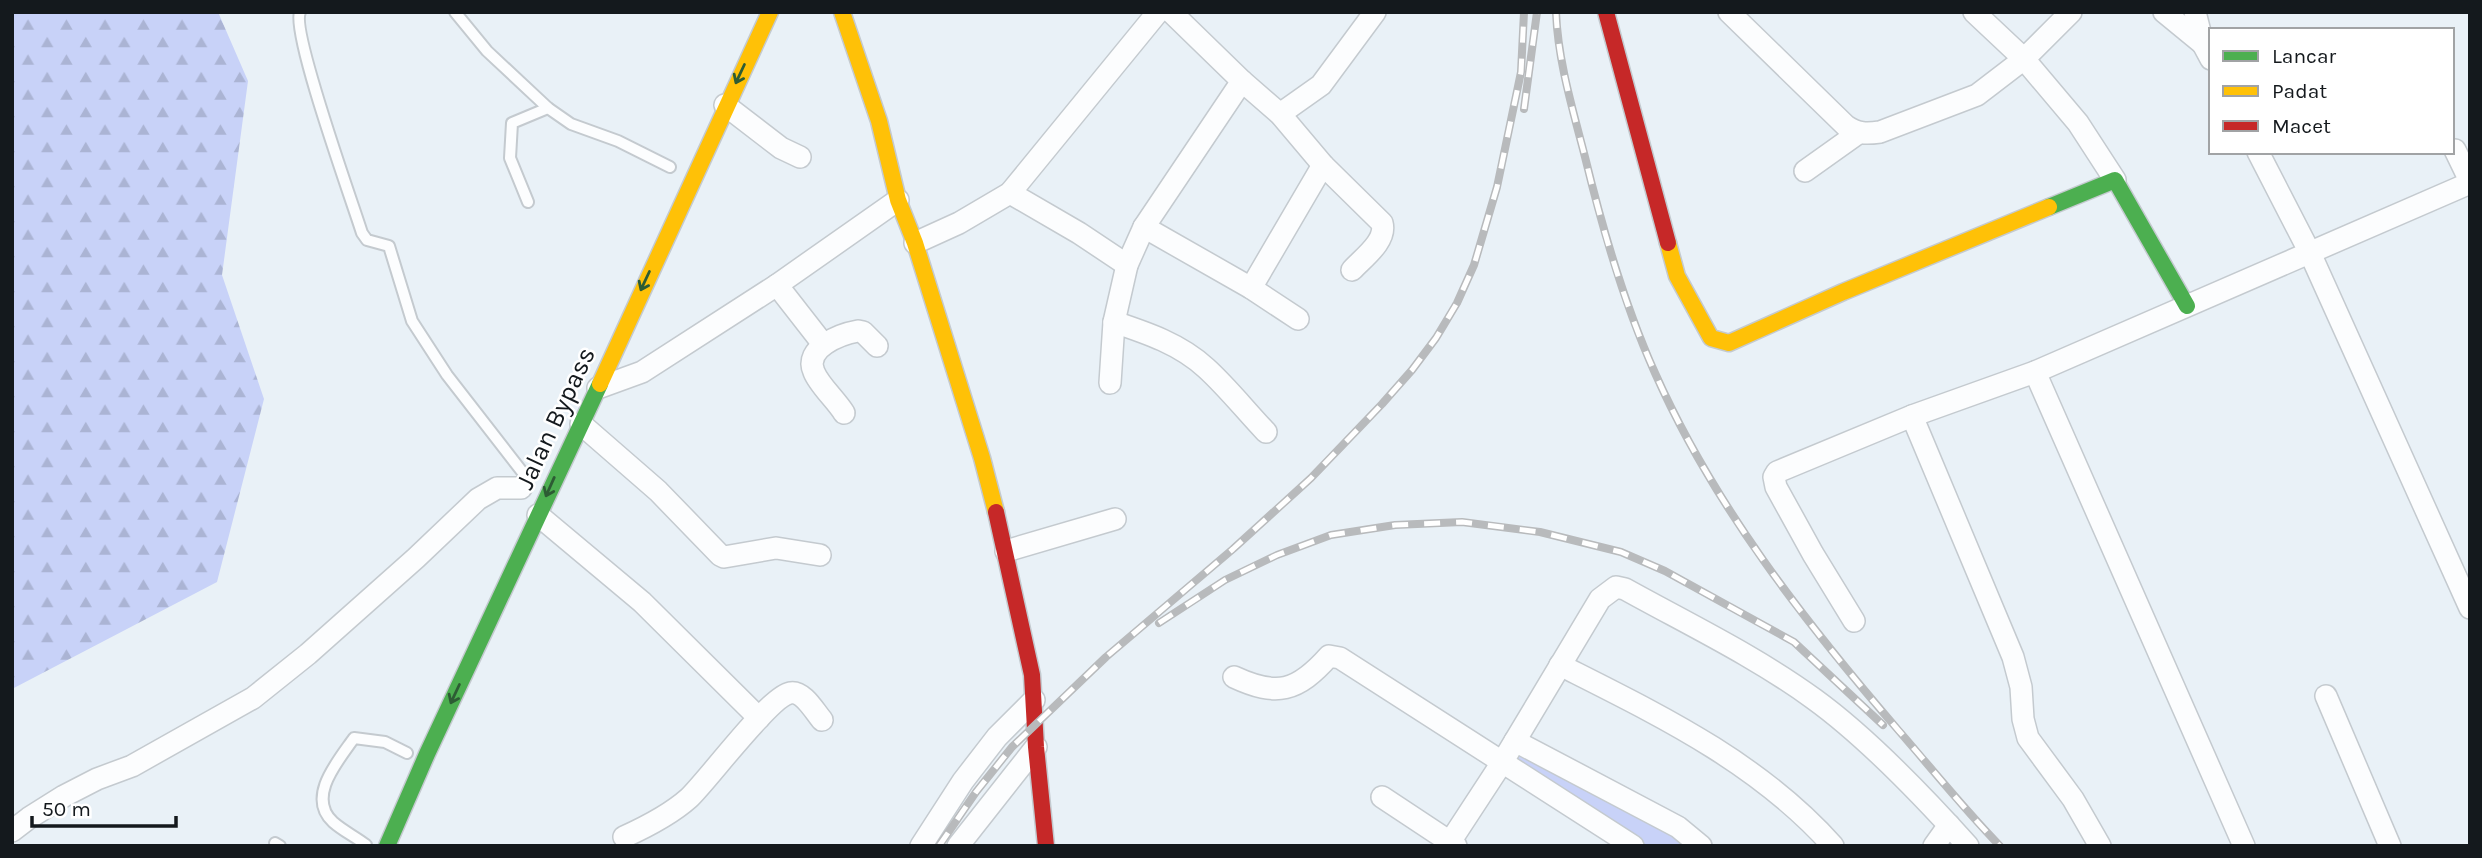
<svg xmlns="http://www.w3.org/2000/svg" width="2482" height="858" viewBox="0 0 2482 858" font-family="Karla,sans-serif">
<defs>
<pattern id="forest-firs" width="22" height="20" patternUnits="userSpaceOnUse" patternTransform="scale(1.75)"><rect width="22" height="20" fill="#c8d2f8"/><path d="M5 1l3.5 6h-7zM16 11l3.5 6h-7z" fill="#abb4d4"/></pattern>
</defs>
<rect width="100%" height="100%" fill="#e9f1f7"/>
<polygon fill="#c8d2f8" points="1521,752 1698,846 1645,846 1512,760"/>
<polygon fill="url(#forest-firs)" points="12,12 218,12 248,81 222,275 264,399 217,582 12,689"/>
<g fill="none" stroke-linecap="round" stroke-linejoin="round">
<defs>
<g id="lane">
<path d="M300,12c-9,20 52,189 62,221l5,7 22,6 23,75 35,54 80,103"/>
<polyline points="455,12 487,51 548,108 571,124 618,141 670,167"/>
<polyline points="528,202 510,158 512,123 548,108"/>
<polyline points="275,843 280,846"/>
<path d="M366,845c-10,-8 -23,-14 -33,-23 -27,-25 5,-61 21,-84l31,4 22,11"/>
</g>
<g id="street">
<path d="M1729,12l117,114c12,8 20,8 34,6l97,-37 47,-36 47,-47"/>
<polyline points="1974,12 2024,59 2078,123 2115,180"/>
<polyline points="2164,12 2203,44"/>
<polyline points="2195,12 2203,44 2211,59"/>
<path d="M1242,81l38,33 43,51 59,58c5,18 -19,35 -30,47"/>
<polyline points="725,105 781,148 800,157"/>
<polyline points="1280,114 1321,85 1375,12"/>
<polyline points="2455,150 2470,181"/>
<polyline points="2258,152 2310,253 2470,608"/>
<polyline points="1805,171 1857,134"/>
<polyline points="1010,193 1079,233 1127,265"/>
<polyline points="1144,227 1251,288 1298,319"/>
<polyline points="915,243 959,223 1010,193 1158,12"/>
<polyline points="777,285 823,344"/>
<polyline points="1251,288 1323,165"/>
<path d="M1114,322c33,11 66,22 92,46 21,19 40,43 60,64"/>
<polyline points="2035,372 2244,846"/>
<polyline points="1110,383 1114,322 1127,265 1144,227 1242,81 1171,12"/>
<polyline points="598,388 642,372 777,285 898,200"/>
<path d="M844,413c-8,-13 -25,-28 -30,-41 -11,-24 27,-38 44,-41l5,1 14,14"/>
<polyline points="1912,416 2013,657 2021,687 2023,719 2028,738 2073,799 2100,846"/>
<polyline points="581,424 658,491 720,555 724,557 776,548 820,555"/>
<polyline points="538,515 642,602 759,718"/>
<polyline points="1006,551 1115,519"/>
<polyline points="1854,621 1813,554 1776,487 1774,477 1777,472 1912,416 2035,372 2470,183"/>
<path d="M1560,665c99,50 198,97 273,181"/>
<path d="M1234,677c43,20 63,15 95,-21l11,2 293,188"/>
<polyline points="2326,696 2390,846"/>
<polyline points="1515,741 1678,827 1701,846"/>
<polyline points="1382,797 1450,842"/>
<polyline points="12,831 29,818 64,796 97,779 132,766 253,698 308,654 416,558 478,499 497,488 521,488"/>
<path d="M624,837c22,-10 46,-22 65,-39 20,-19 80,-101 101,-105 13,-3 25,19 32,27"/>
<polyline points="921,846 963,781 997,737 1034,700"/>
<polyline points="958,846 1036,747"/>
<path d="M1456,846l-6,-4 53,-81 97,-162 16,-12 9,2c63,35 130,67 189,110 54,39 109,97 154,147"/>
<polyline points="1934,846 1949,825"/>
</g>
<g id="fast">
<polyline points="2049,207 2115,180 2187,306"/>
<polyline points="387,846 427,754 600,384"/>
</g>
<g id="slow">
<polyline points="842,12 879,121 898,200 915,243 982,458 996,512"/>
<polyline points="1668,243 1677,276 1711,338 1729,343 1843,292 2049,207"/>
<polyline points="600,384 770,12"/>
</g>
<g id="jam">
<polyline points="1606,12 1668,243"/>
<polyline points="996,512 1032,675 1036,747 1046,846"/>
</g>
</defs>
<use href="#lane" stroke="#c4cacf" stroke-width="14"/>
<use href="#street" stroke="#c4cacf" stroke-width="24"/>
<use href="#fast" stroke="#c4cacf" stroke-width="19"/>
<use href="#slow" stroke="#c4cacf" stroke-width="19"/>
<use href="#jam" stroke="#c4cacf" stroke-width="19"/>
<use href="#lane" stroke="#fcfdfe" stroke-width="10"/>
<use href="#street" stroke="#fcfdfe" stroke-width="21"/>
<use href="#fast" stroke="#4caf50" stroke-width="16"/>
<use href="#slow" stroke="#ffc107" stroke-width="16"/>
<use href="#jam" stroke="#c62828" stroke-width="16"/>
<defs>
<g id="rail">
<path d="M1556,12c2,50 17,98 29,145 18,74 39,147 70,216 59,133 150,249 244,358 33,38 65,78 101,115"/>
<polyline points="1524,109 1537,12"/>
<polyline points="1159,623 1225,580 1277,555 1331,535 1395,525 1462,522 1540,532 1621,552 1665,571 1794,642 1883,725"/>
<polyline points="939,846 976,792 1012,747 1106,657 1233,549 1311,478 1382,404 1412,370 1436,338 1457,303 1474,265 1497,187 1521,72 1524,12"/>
</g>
</defs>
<use href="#rail" stroke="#b8babc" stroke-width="8"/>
<use href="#rail" stroke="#fff" stroke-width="5" stroke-dasharray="16" stroke-linecap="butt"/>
</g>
<defs><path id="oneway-shaft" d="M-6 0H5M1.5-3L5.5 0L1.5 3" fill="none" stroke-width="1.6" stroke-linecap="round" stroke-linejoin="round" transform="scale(1.75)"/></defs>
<g stroke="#2d5c34">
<use href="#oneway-shaft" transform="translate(740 74) rotate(115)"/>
<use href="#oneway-shaft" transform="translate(645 281) rotate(115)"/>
<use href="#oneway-shaft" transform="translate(550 487) rotate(114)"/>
<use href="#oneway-shaft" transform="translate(455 694) rotate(115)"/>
</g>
<g text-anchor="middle" stroke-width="5" stroke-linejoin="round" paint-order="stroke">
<g font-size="26" fill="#14191d" stroke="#fff">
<text transform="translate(555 418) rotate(-65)" y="9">Jalan Bypass</text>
</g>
</g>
<rect width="2482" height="858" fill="none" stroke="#14191d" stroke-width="28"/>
<rect x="2209" y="28" width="245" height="126" fill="#ffffff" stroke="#a1a3a5" stroke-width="2"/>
<rect x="2223" y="51" width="35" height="10" fill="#4caf50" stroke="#a1a3a5" stroke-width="2"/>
<text x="2272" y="63" font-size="21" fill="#14191d">Lancar</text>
<rect x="2223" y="86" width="35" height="10" fill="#ffc107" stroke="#a1a3a5" stroke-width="2"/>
<text x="2272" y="98" font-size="21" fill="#14191d">Padat</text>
<rect x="2223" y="121" width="35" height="10" fill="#c62828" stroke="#a1a3a5" stroke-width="2"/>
<text x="2272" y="133" font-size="21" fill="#14191d">Macet</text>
<path d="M32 816v10h144v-10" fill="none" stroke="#14191d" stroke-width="3.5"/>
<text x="42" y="816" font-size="21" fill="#14191d" stroke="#ffffff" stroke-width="5" paint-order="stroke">50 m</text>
</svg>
